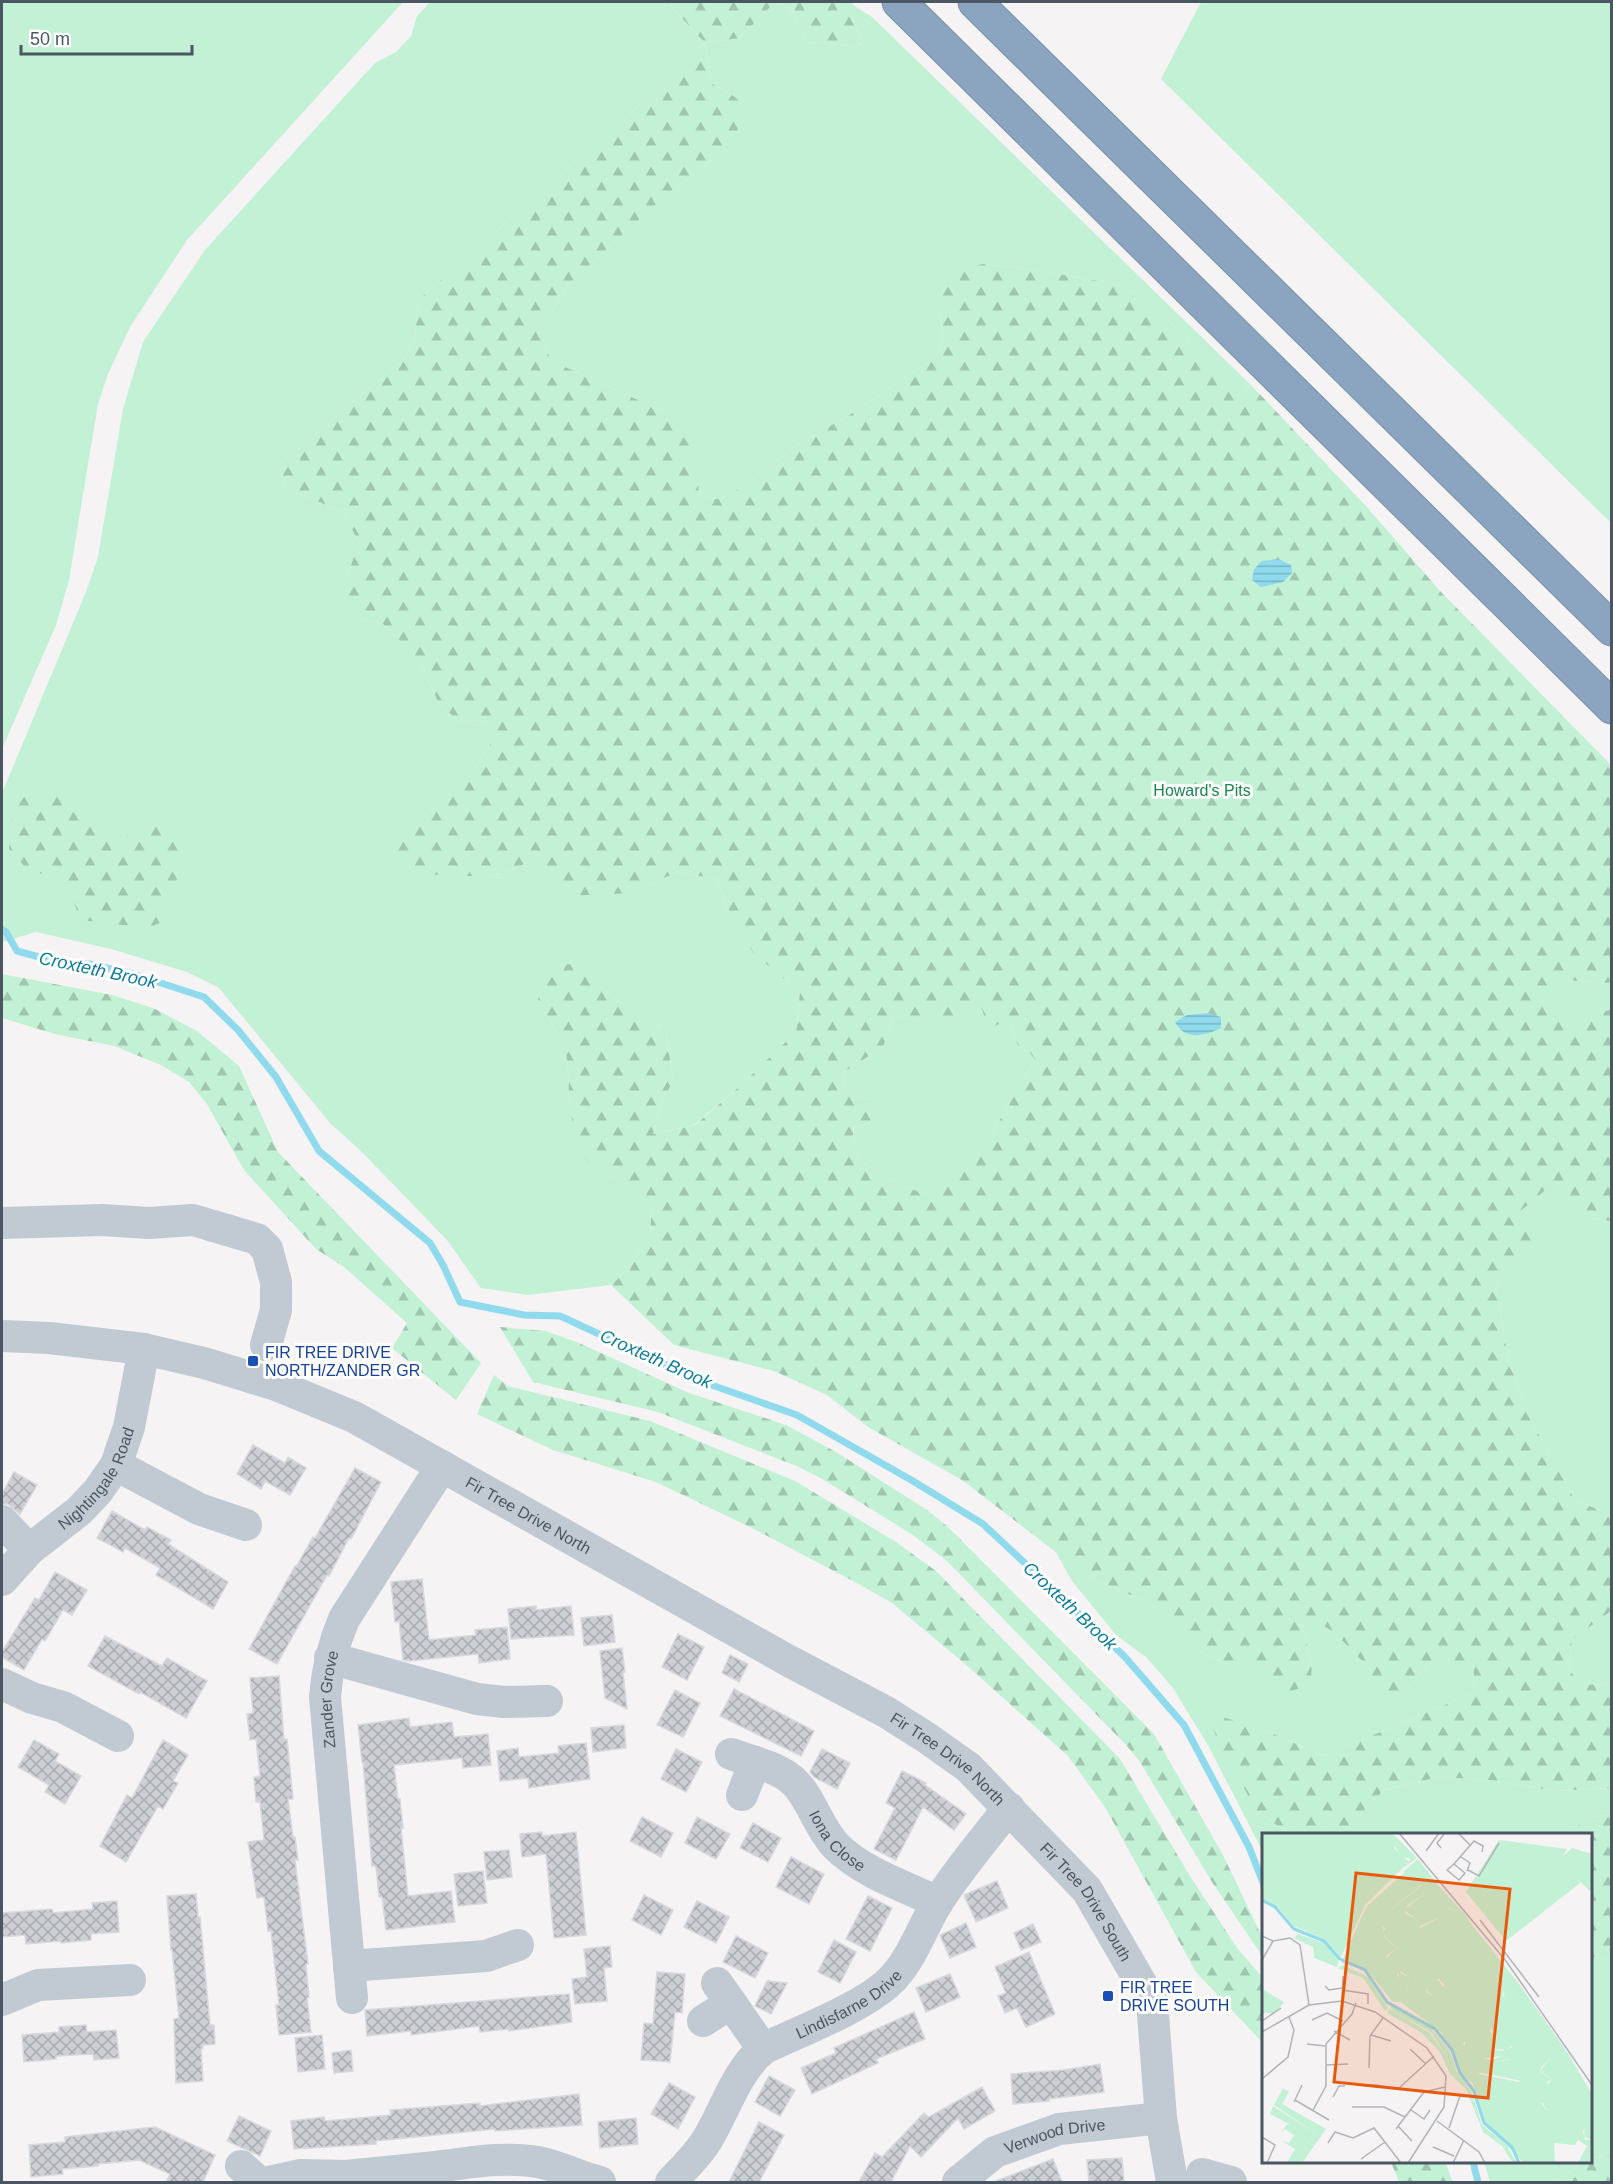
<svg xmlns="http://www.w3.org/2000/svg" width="1613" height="2184" viewBox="0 0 1613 2184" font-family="Helvetica,sans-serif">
<defs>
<pattern id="forest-firs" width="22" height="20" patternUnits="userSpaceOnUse" patternTransform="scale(1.5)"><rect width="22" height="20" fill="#c3f1d5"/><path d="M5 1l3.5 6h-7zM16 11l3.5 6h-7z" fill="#a0c6b0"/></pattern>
<pattern id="water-rules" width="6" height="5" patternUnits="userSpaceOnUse" patternTransform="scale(1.5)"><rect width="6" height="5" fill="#90daee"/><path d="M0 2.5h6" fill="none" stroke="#78b4c4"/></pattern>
<pattern id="building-cross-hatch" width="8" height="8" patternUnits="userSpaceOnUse" patternTransform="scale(1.5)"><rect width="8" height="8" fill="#cdcfd5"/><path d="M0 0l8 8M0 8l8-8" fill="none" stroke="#a8abb0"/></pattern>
</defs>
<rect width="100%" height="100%" fill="#f5f3f3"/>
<g fill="#c3f1d5">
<polygon points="2,2 403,2 187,240 130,327 108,374 98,404 69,580 56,625 2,749"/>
<polygon points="430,2 667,2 705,43 740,38 775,2 781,2 790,9 809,44 829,42 855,47 862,42 851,16 856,7 872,17 1253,387 1236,385 1192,341 1137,294 1107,282 1013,267 982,264 939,310 943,337 936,357 851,414 795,446 744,486 721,499 700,497 697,482 669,414 552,361 538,334 567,286 663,198 730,146 735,97 711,83 705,43 676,73 418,300 415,339 403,360 279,465 286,488 343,512 359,543 347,576 362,619 383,624 420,661 439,704 460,722 484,720 497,734 473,771 434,808 393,836 491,877 538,859 632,893 677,872 717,879 732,919 754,954 800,992 796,1032 740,1086 694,1125 653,1134 662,1102 673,1081 666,1032 610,995 577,964 538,1000 565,1046 569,1076 568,1102 608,1176 632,1186 652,1207 650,1234 630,1268 611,1285 528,1295 481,1288 447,1240 361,1151 331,1124 219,988 187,972 111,949 36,932 2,942 2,793 86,592 98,557 123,409 143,342 205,250 375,63 396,52 411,36 417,16"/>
<polygon points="1201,2 1611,2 1611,523 1161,79"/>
<polygon points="1611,974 1611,1009 1577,1024 1543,1000 1563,980 1609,983"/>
<polygon points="981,1006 1010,1019 1018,1046 1028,1050 1035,1060 991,1135 926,1195 888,1179 859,1159 853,1137 854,1127 871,1123 869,1099 851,1096 843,1086 844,1072 883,1047 893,1017 918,1020"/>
<polygon points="1549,1186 1590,1219 1611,1221 1611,1515 1575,1500 1524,1408 1507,1351 1496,1287 1510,1260 1518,1213"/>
<polygon points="1054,1549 1087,1576 1151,1604 1200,1652 1229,1665 1252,1667 1278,1696 1312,1662 1301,1624 1310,1616 1335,1633 1367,1666 1406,1693 1430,1661 1474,1661 1473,1693 1323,1756 1274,1734 1209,1713 1257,1811 1289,1834 1264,1834 1263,1852 1209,1747 1173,1688 1146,1657 1116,1635 1072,1581"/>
<polygon points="1611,1611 1611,1685 1581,1684 1569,1670 1572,1640"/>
<polygon points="1439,1777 1490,1780 1555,1791 1611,1788 1611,1815 1591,1817 1565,1834 1327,1834 1346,1829 1384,1790"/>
<polygon points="1590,1957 1612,1959 1611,2155 1591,2158"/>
<polygon points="1484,2162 1584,2162 1554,2182 1490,2182"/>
</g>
<g fill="url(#forest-firs)" fill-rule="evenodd">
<path d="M667,2h108l-35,36 -35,5 6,40 24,14 12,13 -17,36 -67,52 -96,88 -29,48 14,27 117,53 23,36 8,47 21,2 23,-13 51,-40 56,-32 85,-57 7,-20 -4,-27 3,-18 8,-12 12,-10 20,-6 31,3 94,15 30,12 55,47 44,44 17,2 112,118 76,87 170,173 1,209 -3,9 -46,-3 -20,20 34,23 34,-14v212l-21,-2 -41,-32 -31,26 22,37 -29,10 -15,27 11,64 17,57 51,92 36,15v96l-39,29 -3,30 12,14 30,1v103l-56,3 -65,-11 -51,-3 -55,13 -38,39 -19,5h-38l-32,-23 -39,-69 -10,-30 66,22 49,22 150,-63 1,-32h-44l-24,32 -38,-4 -1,-23 -32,-33 -25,-16 -9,7 11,38 -1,22 -33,12 -26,-28 -23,-3 -29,-13 -49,-48 -64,-28 -125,-96 -94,-53 -41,-32 -53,-24 -100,-26 -63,-60 19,-17 20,-34 2,-27 -20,-21 -24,-10 -20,-14 -11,-21 -9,-39 1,-26 -4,-30 -27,-46 8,-35 31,-1 33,31 56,37 7,49 -11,21 -9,32 42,-9 45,-39 56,-54 4,-40 -46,-38 -22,-35 -15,-40 -40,-7 -45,21 -67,3 -27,-37 -47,18 -72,-3 -20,-15 -6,-23 41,-28 39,-37 24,-37 -13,-14 -24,2 -21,-18 -19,-43 -37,-37 -21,-5 -18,-11 3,-32 12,-33 -16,-31 -57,-24 -7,-23 124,-105 12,-21 3,-39 258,-227 29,-30zM981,1006l7,23 22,-10 8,27 10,4 7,10 -44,75 -65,60 -38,-16 -29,-20 -6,-22v-10l18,-4 8,-11 -10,-13 -18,-3 -8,-10 1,-14 39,-25 10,-30 25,3 38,-1z"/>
<polygon points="781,2 850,2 856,7 851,17 862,42 855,47 829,42 809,44 790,9"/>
<polygon points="34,792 59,793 74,813 109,838 126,836 153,818 180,831 183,861 163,921 149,928 80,920 73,899 53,878 26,868 9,849 14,803"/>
<polygon points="2,974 112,995 153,1008 197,1031 239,1066 278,1152 481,1363 456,1400 392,1348 407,1323 344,1267 316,1249 244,1170 207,1104 189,1082 161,1065 114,1046 55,1034 2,1018"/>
<polygon points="500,1327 546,1331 579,1343 689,1393 786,1425 836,1452 927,1510 948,1527 1154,1734 1223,1855 1263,1939 1263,1957 1212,1882 1140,1762 1128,1747 947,1561 913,1535 824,1480 799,1467 658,1412 533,1382"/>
<polygon points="494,1375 508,1386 650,1421 795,1481 896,1542 936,1571 1120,1759 1190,1876 1237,1948 1263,1978 1263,2043 1196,1972 1105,1807 1068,1756 964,1663 892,1603 855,1582 750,1527 656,1482 553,1450 477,1414"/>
<polygon points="1611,1815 1612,1815 1611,1959 1591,1957 1590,1834 1565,1834 1591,1817"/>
<polygon points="1611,2155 1611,2182 1554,2182 1584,2162 1590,2162 1591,2158"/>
<polygon points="1391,2162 1445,2162 1453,2182 1399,2182"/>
</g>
<g fill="url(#water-rules)">
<polygon points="1278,559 1291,565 1292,573 1283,582 1261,587 1252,580 1254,569 1262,561"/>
<path d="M1207,1013l14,4v11c-16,8 -36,13 -46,-6l12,-7z"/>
</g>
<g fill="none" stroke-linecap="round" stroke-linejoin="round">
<g stroke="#90daee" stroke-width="7">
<polyline points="2,930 6,932 17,951 65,964 89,964 133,974 204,997 238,1030 276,1077 319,1151 430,1243 443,1265 460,1302 524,1315 560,1316 703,1382 797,1415 913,1481 983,1524 1124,1656 1184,1725 1249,1847 1264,1885"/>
<polyline points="1473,2162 1478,2182"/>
</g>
</g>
<g fill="url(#building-cross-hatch)" stroke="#d7d9de" stroke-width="1.5">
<polygon points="253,1445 285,1463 288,1457 306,1468 290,1495 265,1481 261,1489 237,1474"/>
<polygon points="355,1468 381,1482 351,1539 349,1538 329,1576 327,1575 277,1664 249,1649 295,1566 296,1567 313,1537 315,1538"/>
<polygon points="14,1472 37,1485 20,1514 8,1504 2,1504 2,1494"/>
<polygon points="112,1511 145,1530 147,1527 171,1540 168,1544 228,1582 213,1609 156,1575 160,1568 125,1548 123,1552 97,1538"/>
<polygon points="55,1572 87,1590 72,1615 63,1610 45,1641 42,1639 24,1670 2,1657 2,1652 35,1598 39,1600"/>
<polygon points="422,1579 429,1640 476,1635 475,1630 507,1627 510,1659 479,1663 478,1654 409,1661 403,1660 399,1621 395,1622 391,1582"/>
<polygon points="536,1606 536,1610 571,1606 574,1635 511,1639 508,1609"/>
<polygon points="612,1615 615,1642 584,1646 581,1618"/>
<polygon points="678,1634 704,1647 687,1680 662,1667"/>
<polygon points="105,1636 162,1666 167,1658 207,1681 186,1718 140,1692 139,1694 88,1666"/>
<polygon points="622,1648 625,1672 623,1672 627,1709 605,1698 600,1651"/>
<polygon points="730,1655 748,1664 739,1682 722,1673"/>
<polygon points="279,1676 284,1740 287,1739 293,1799 288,1799 293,1837 295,1837 298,1860 295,1860 308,1964 306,1964 309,1997 307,1998 311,2032 279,2035 276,2005 279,2005 271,1931 268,1931 264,1897 257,1898 248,1842 264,1840 260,1802 256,1802 254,1777 260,1776 256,1739 250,1740 247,1714 253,1713 250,1678"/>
<polygon points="734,1689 814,1731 801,1756 720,1716"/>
<polygon points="675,1690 700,1703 683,1737 657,1725"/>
<polygon points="409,1718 410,1727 452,1722 454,1737 488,1734 491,1765 463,1768 462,1758 394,1765 398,1799 400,1799 403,1828 401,1828 408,1896 451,1891 455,1922 386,1930 382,1897 379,1897 376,1866 372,1866 363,1762 362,1762 358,1725"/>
<polygon points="624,1725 626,1748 593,1752 591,1728"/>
<polygon points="34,1740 59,1754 55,1761 81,1776 65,1804 45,1792 49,1785 18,1767"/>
<polygon points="163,1740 188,1755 173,1781 178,1783 163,1809 158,1806 126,1862 100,1846 127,1795 132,1798"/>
<polygon points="586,1743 590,1779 529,1788 528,1778 500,1781 497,1751 518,1748 519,1757 559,1753 558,1746"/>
<polygon points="676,1749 702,1762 686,1792 661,1779"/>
<polygon points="822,1749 850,1763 837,1789 814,1777 810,1772"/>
<polygon points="902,1771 926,1783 925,1785 966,1814 954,1830 923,1807 896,1860 874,1849 895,1808 886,1803"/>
<polygon points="642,1817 673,1833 661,1857 630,1841"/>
<polygon points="697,1817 730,1834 716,1859 685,1843"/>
<polygon points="753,1823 781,1838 768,1862 740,1848"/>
<polygon points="542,1832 542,1836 576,1832 586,1935 554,1938 546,1854 522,1857 520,1834"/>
<polygon points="509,1850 512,1877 487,1880 484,1852"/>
<polygon points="791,1857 824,1874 809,1904 776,1887"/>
<polygon points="483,1871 487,1903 458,1906 454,1874"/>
<polygon points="997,1881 1008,1908 976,1922 964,1895"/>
<polygon points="196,1894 198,1917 200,1917 210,2025 214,2025 215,2044 203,2045 203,2048 201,2049 203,2081 176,2083 174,2019 179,2018 172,1950 171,1950 167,1896"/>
<polygon points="644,1895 673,1910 661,1935 632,1920"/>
<polygon points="868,1896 892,1908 870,1951 846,1939"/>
<polygon points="117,1901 119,1932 91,1934 91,1940 61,1943 61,1941 26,1944 25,1935 2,1937 2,1913 52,1909 53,1913 93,1909 92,1903"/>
<polygon points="697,1901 729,1917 716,1943 684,1927"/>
<polygon points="966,1923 976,1947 950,1958 940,1935"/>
<polygon points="1033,1924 1041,1942 1021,1950 1014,1933"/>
<polygon points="736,1936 768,1953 755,1978 723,1962"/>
<polygon points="834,1940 856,1952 840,1983 818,1972"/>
<polygon points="610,1946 612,1967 604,1968 607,2001 575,2004 572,1979 587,1977 584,1949"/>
<polygon points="1029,1952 1055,2014 1026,2027 1017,2008 1005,2013 998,1996 1006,1993 995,1967"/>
<polygon points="657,1972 685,1974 682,2013 675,2012 670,2062 641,2060 644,2023 653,2024"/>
<polygon points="950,1974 960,1997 926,2012 916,1988"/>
<polygon points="767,1981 787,1983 771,2014 755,2006"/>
<polygon points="569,1994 572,2022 509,2031 509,2029 480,2032 479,2026 411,2035 411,2031 367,2036 365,2010"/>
<polygon points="914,2012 925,2039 876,2059 878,2063 812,2094 801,2068 836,2053 834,2048"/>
<polygon points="86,2025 87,2032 116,2030 119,2058 94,2060 93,2054 56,2056 56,2059 24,2062 22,2035 59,2032 59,2027"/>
<polygon points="322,2035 325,2069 298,2072 295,2038"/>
<polygon points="351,2050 353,2071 334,2073 332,2053"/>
<polygon points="1100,2064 1104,2092 1049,2099 1049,2101 1013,2104 1011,2074 1064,2070"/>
<polygon points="769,2076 795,2090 780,2116 755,2102"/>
<polygon points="669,2083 695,2097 678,2129 651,2114"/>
<polygon points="982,2087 995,2111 964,2129 958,2118 921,2157 910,2146 891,2182 859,2182 875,2153 882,2157 924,2113 929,2117"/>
<polygon points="579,2094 582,2125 495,2131 495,2129 376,2141 376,2144 294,2149 291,2121 324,2117 325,2121 391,2115 390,2110 480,2103 480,2106"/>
<polygon points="239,2116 271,2131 260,2156 227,2141"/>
<polygon points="636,2118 638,2144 600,2148 598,2122"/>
<polygon points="759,2122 784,2135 759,2182 729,2182"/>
<polygon points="155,2127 215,2155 203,2182 166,2182 170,2174 139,2160 98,2164 98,2166 62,2169 63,2174 31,2177 29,2145 65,2142 65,2137"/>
<polygon points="1122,2158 1124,2182 1089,2182 1087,2160"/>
<polygon points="1053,2159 1062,2182 996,2182 996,2181"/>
</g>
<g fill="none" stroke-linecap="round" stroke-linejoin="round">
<defs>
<g id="highway">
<polyline points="899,2 1612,707"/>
<polyline points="975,2 1612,629"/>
</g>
</defs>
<use href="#highway" stroke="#7690ad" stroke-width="35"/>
<g stroke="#c1cad2" stroke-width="32">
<polyline points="2,1223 102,1220 149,1223 193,1220 257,1239 267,1249 276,1282 276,1310 266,1345"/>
<path id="s1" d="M2,1336l47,2 95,11 60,14 72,22 78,32 435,244 97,51 41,26 41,29 119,123 65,112 9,116 11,64"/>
<polyline points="116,1465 199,1509 246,1525"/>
<polyline points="2,1521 29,1550"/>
<path id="s2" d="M2,1580l27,-30 50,-39 19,-20 18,-26 13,-38 15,-78"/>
<polyline points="330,1658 477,1699 504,1702 547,1701"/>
<polyline points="2,1684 32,1698 63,1707 118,1736"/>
<polyline points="731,1754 755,1762 742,1795"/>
<path id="s3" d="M755,1762c13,5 26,8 37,18 18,15 26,47 44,66 27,27 68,40 102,56"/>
<polyline points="349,1966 486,1956 518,1945"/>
<path id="s4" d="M352,1998l-27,-301c2,-28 8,-52 19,-78l98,-153"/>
<polyline points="2,2000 38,1985 130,1980"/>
<polyline points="731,2003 763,2049"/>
<polyline points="703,2021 731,2003 717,1983"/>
<polyline points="241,2166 259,2182"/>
<path d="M436,2167c33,-4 68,-11 102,-5 21,4 41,15 62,20"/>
<polyline points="1202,2174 1231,2182"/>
<polyline points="269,2182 301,2175 346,2176 436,2167 437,2182"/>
<path id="s5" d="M671,2182c12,-13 27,-27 36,-42 19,-31 28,-67 56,-91 37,-18 94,-39 124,-65 24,-21 34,-55 50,-81 22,-34 47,-64 72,-95"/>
<path id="s6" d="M958,2182l37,-30 64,-23 102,-11"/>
</g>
<use href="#highway" stroke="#8ba5c1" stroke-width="33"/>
</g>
<g fill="#1a4fb4" stroke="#fff" stroke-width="2">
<rect x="247" y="1355" width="12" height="12" rx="3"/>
<rect x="1102" y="1990" width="12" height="12" rx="3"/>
</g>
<g text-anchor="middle" stroke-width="6" stroke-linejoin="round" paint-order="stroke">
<g font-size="16" fill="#17864f" stroke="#fff">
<text x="1202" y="796">Howard's Pits</text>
</g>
<g font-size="16" fill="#164399" stroke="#fff" text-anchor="start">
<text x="265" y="1358">FIR TREE DRIVE<tspan x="265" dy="18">NORTH/ZANDER GR</tspan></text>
<text x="1120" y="1993">FIR TREE<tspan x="1120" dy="18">DRIVE SOUTH</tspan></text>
</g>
<g font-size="16" fill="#4a5661" stroke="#fff">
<text dy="6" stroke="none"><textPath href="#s2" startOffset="141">Nightingale Road</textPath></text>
<text dy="6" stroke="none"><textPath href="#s1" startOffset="564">Fir Tree Drive North</textPath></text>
<text dy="6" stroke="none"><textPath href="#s4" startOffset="300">Zander Grove</textPath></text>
<text dy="6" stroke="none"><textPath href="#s1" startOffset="1050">Fir Tree Drive North</textPath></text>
<text dy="6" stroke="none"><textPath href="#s3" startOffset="118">Iona Close</textPath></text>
<text dy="6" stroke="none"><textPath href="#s1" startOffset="1251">Fir Tree Drive South</textPath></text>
<text dy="6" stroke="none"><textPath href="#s5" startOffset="260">Lindisfarne Drive</textPath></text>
<text dy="6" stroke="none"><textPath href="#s6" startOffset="110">Verwood Drive</textPath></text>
</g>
<g font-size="18" font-style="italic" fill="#0c7c9b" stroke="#fff">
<text transform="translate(98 970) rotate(12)" y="6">Croxteth Brook</text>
<text transform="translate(656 1359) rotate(24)" y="6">Croxteth Brook</text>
<text transform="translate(1070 1606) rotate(43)" y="6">Croxteth Brook</text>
</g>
</g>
<g transform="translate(1262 1833)">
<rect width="330" height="330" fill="#f5f3f3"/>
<path d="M0,0h124l9,10 -1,5 15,14 -44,43 -24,52 -16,-17 -31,-14 -15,-18 -17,-10zM237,7l68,9 -4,7 17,27 -74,58 -40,-49zM145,37l6,1 10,13 7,-4 8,5 34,37 -13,-11 -12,-3 -5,8 -24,11 -2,-8 -12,-9 20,-16 -2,-10 -44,36 5,5 1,11 12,12 -11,9 31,7 6,12 -15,12 2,-10 -8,-7 -4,3 9,21 -5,7h-8l-26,-32 -26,-7 25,-56zM242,145l15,6 48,68 -16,5 -10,11 -1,4 12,7 -5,3 7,16 -2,-6 21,-5h13l6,7v46l-8,-3 1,-11 -18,-4 -2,-6 -20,-8 -2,-5 -24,8 -4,-9 -26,-7 -10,8 -6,-19 -10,-8 -22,-44 13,11 11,2v-4l5,5 10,1 -15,7 -10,-5 11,12 10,-4 16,3 19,-8 1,-6 -6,4 -17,-2 6,-14 -8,-11 -1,-12 6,-9 14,5 -3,-20 -10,-3zM247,226l15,16 -5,7 -41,-8 12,-11zM164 154a8 8 0 1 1 16 0a8 8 0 1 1-16 0ZM11,273l42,27 -21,30h-7l8,-14 -13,-8 7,2 5,-8 -9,-6 -5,6 6,-10 3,-1 -19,-10z" fill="#c3f1d5" fill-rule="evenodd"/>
<path d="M124,0h6l25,25 -14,10 8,-9 -9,-2zM310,15l20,6v39l-16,-15 -13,-22zM156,26l20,26 -8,-4 -7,3 1,10 -17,12 -2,7 11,6 4,9 22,-12 3,-8 17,4 57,72 -15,-6 -10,6 9,3v9l10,7 -7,4 -14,-5 -6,9 5,21 7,4 -9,12 13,3 12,-4 1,4 -8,4 -45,7 -8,-13 11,5 15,-7 -10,1 -5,-7 -4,7 -60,-46 5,-7 -6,-7 -2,-17 11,7 -2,10 15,-12 -7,-12 -30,-5 11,-11 -13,-14 2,-6 -7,-8 45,-36 -10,-13 -10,1zM169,146h8l5,6 -12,11 -6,-4v-7zM36,101l29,10 12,14 -2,9 -23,-9 -1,-11 -19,-9zM81,132l25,12 20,31 -3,3 -22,-33 -25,-10zM0,156l22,13 -9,11h-13zM128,172l41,23 18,22 9,24 -27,-42 -38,-21zM127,176l41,24 42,60 10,32 23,18 12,20h-4l-11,-17 -19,-14 -17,-43 -16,-15 -10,-22 -18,-19 -35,-20zM261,190l14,4v12h-13l1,-6 -6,9 -3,-10 -4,4 -1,-8zM305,219l25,42 -6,-7h-13l-7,6 -13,-1 -2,8 -6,-12 7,-9 -12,-8 11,-14zM250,226l12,16 -2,6 -45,-9 13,-9zM21,255l6,4 -7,12 44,25 -24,34h-8l21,-30 -41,-28zM227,262l26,6 4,10 22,-9 4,7 22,3v10l21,4 -5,4 2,10h7v23h-14l9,-17 -9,-6 -3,5 -21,-2 1,20h-31l-40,-40 -5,-20z" fill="#c3f1d5" fill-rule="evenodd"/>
<path fill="none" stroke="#90daee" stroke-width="3" d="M0,67l13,7 19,22 30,12 16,18 25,11 22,32 48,27 17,21 8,23 14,18 10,32 28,24 7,16"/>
<path fill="none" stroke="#b1b4b9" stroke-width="1.5" d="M137,0l107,128 86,124M196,0l13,13M179,15l-4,-5 8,-10M164,18l13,-18M199,24l9,6 -3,8M192,31l-7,6 12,10 6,-7 -11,-9 20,-23 9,5 -1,6M206,37l11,6 20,-33M218,87l59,77M0,103l11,5 17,-3 10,7 9,60M0,127l11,-19M63,153l4,4 13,-2M80,157l26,4v10M80,168l1,-25M50,187l15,-7 16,8M0,188l19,-13M72,198l16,9M0,199l47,-27 33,-4 33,11 52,36 19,28 -2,31 -36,56M109,202l20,6M45,211l18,2M148,216l16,15M64,232l22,-1M107,235l1,-32 13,-18M0,246l26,-22 6,-27 -5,-13M97,252h17v3M114,252l22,4 36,-33M71,264l6,-11h6M33,267l34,20M32,269l8,-17M90,274h32l21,10M51,277l13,-24v-42l26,-30 4,-11M149,277l13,9 6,-9M175,288l42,31 6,11M136,293l14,15M187,295l11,-32M134,296l28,-37 21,-5M0,304l13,8 -8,18M66,310l7,-11 18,6 21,-10 27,35M171,314l21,9M99,326l24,-17M191,330l11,-23"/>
<path fill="#e8590c" fill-opacity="0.15" stroke="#e8590c" stroke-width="3" d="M94,40l154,16 -22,209 -154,-16z"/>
<rect width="330" height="330" fill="none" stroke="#4a5661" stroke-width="3"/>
</g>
<rect width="1613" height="2184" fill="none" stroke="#4a5661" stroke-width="6"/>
<path d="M21 45v9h171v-9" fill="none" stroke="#4a5661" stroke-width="3"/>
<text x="30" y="45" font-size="18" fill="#4a5661" stroke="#ffffff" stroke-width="4.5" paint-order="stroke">50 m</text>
</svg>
